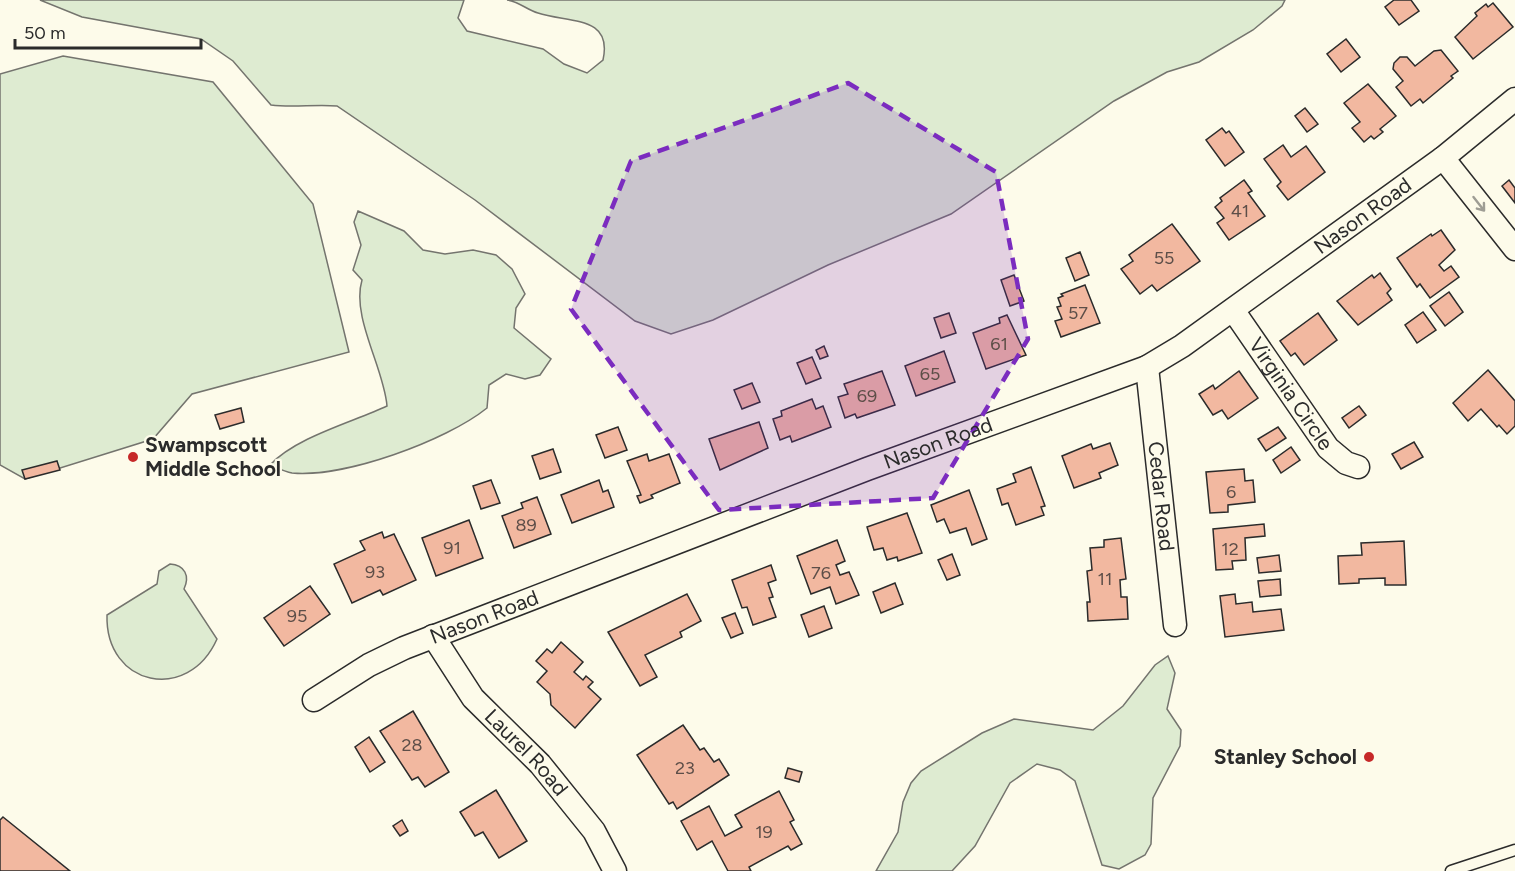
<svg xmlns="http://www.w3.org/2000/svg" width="1515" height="871" viewBox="0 0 1515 871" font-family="Figtree,sans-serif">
<rect width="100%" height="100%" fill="#fdfbea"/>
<g fill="#deebd1" stroke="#74746e" stroke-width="1.5">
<path d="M40,0h424l-6,18 9,13 76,18 21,15 23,9 16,-13c10,-45 -35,-37 -65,-47 -11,-3 -20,-12 -31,-13h778l-3,6 -29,24 -54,32 -32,10 -53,29 -163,113 -123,51 -115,55 -42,14 -36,-13 -160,-121 -138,-94c-23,-2 -44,2 -66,-1l-38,-44 -32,-22 -119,-22z"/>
<polygon points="63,56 213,82 313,204 349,352 192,394 153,439 25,479 0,465 0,74"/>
<path d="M358,211l46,20 19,19 22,4 28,-4 23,5 16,14 13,25 -9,14 -2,20 37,31 -11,16 -15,4 -19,-5 -17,11 -2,23c-41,33 -143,70 -195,65 -7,-1 -15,-5 -22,-8 26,-28 83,-43 117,-59 -3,-38 -36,-89 -25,-126l-9,-10 8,-25 -7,-23z"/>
<path d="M170,564c15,1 20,12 14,25l33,50c-29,65 -112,47 -110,-24l50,-31 2,-13z"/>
<polygon points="1168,656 1175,673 1167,709 1181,730 1180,746 1153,798 1151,844 1145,855 1119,869 1102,865 1075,781 1060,770 1037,764 1010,783 975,846 952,871 876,871 898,832 903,802 911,783 921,771 982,733 1014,719 1093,730 1123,706 1155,665"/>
</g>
<g fill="#f2b8a0" stroke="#2b2b2b" stroke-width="1.5">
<polygon points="1394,0 1411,0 1419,11 1399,25 1385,7"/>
<polygon points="1493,3 1513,27 1473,59 1455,37 1477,16 1475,13 1486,4 1488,7"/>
<polygon points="1346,39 1360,57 1341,72 1327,54"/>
<polygon points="1441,50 1458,71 1451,76 1453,78 1423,103 1420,99 1411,106 1396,87 1403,81 1393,69 1394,63 1400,57 1407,57 1415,66 1434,51"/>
<polygon points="1368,84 1396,116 1380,129 1383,132 1374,139 1371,136 1364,142 1352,128 1360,122 1344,103"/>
<polygon points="1305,108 1318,124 1307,132 1295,116"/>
<polygon points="1222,128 1226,133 1229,131 1244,152 1225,166 1206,140"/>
<polygon points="1283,145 1291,157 1306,146 1325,172 1288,200 1277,186 1281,182 1264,159"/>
<polygon points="1244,180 1252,191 1248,193 1265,216 1229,240 1217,223 1224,218 1215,207 1222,201 1220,198"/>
<polygon points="1509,180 1515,188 1515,203 1502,186"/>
<polygon points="1172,224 1200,261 1157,291 1152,285 1140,294 1121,269 1133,261 1129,255"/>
<polygon points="1441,230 1455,250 1439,265 1444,271 1451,266 1459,277 1430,298 1420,284 1417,287 1397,258 1431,234 1432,236"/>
<polygon points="1080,252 1089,275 1075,281 1066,258"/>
<polygon points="1380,273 1391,289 1387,293 1392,300 1358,325 1337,301 1372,275 1374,278"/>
<polygon points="1014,275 1024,301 1010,306 1001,280"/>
<polygon points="1085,285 1100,323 1061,337 1055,321 1062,319 1057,307 1061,306 1058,298 1063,296 1061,294"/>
<polygon points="1449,292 1463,312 1445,326 1430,306"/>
<polygon points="1423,312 1436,330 1417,343 1405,325"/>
<polygon points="949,313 956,333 941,338 934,318"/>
<polygon points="1318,313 1337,340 1304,365 1295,353 1291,356 1280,341"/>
<polygon points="1007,315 1026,355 986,369 973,333 1000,323 999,318"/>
<polygon points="824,346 828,356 820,359 816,350"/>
<polygon points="944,351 955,382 916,396 905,366"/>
<polygon points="812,357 821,378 806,384 797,363"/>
<polygon points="1488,370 1515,401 1515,426 1507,434 1499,425 1497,427 1481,409 1468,421 1453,403"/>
<polygon points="882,371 895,405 857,418 855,414 845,418 838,397 848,394 844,384"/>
<polygon points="1239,371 1258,398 1228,419 1222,410 1213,415 1199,394 1213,385 1215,389"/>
<polygon points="752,383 760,402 742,409 734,390"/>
<polygon points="812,399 816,409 823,406 831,427 792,442 790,436 780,440 773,419 782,416 781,411"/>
<polygon points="1359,406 1366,415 1349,428 1342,418"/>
<polygon points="241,408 244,422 220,429 215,415"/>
<polygon points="759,422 768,448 720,470 709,439"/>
<polygon points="618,427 627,450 605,458 596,435"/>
<polygon points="1278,427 1286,438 1266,451 1258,439"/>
<polygon points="1414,442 1423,457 1401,469 1392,454"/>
<polygon points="1110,443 1118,465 1099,473 1101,478 1074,488 1062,456 1091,444 1093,449"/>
<polygon points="1291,447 1300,460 1281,473 1273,460"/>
<polygon points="553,449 561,472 540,479 532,456"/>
<polygon points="647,454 649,461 669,454 680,483 651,495 653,498 640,503 637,496 641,495 627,461"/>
<polygon points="57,461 60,470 25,479 22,470"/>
<polygon points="1031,467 1045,506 1041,507 1044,515 1016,525 1008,503 1002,505 997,489 1016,482 1013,474"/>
<polygon points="1244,469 1245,481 1253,480 1255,502 1228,505 1228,512 1210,513 1206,472"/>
<polygon points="491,480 500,503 481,509 473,486"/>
<polygon points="599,480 603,492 608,490 614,507 572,523 561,495"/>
<polygon points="969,490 987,539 972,545 966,528 950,533 944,519 937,522 931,505"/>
<polygon points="537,497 551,534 514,548 502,516 523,508 521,503"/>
<polygon points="907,513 922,553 898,561 897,557 887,560 883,548 874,550 867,527"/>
<polygon points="469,520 483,558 436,576 422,538"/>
<polygon points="1264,524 1265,536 1245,538 1246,560 1232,561 1233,569 1216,570 1213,529"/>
<polygon points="382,532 384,538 394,534 416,580 383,595 380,590 352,603 334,564 365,550 360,541"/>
<polygon points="1121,538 1126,579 1120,580 1121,597 1127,597 1128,619 1088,621 1087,602 1090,602 1087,571 1092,570 1090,548 1104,547 1104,540"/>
<polygon points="837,540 845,561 836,565 840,575 849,572 859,595 836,604 830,587 811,594 797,556"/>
<polygon points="1404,541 1406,585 1385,585 1385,578 1359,579 1359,583 1339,584 1338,556 1362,555 1361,543"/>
<polygon points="952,554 960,575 947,580 938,560"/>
<polygon points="1279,555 1281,571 1259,573 1257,558"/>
<polygon points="771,565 776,580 768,583 773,597 769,598 776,617 753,625 747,607 742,608 732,580"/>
<polygon points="1280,579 1281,595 1260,597 1258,581"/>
<polygon points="895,583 903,604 881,613 873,592"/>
<polygon points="310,586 330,614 284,646 264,618"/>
<polygon points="687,594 701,621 680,632 682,637 645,655 657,677 640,686 608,632"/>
<polygon points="1235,594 1236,604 1252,602 1253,612 1281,609 1284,630 1225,637 1220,596"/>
<polygon points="824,606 832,628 809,637 801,615"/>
<polygon points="735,613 743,633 731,638 722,618"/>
<polygon points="561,642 583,662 574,672 583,680 586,676 593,682 588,687 601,699 575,728 551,705 550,694 537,682 547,671 536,661 547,649 552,653"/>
<polygon points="413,711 449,772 425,787 418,777 412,780 380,731"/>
<polygon points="683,725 700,750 704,748 714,762 719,759 729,775 677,809 673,802 669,804 637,755"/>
<polygon points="369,737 385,762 370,772 355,747"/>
<polygon points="788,768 802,772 799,782 785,778"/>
<polygon points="496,790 527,841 499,858 483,832 475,836 460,812"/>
<polygon points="779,791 794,820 790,822 802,844 791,850 788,846 749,867 751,871 728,871 712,841 697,850 681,821 709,806 725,836 742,827 735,815"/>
<polygon points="3,817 70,871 0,871 0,820"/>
<polygon points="402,820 408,831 400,836 393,826"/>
</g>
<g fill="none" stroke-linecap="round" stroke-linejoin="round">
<defs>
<polyline id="service" points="1451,871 1515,850"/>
<g id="minor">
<polyline points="1443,158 1515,249"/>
<path id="s1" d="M1233,310l95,138 18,15 12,4"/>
<path id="s2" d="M1147,367l28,258"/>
<path id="s3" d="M433,636l40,62 67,66 54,67 21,40"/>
<path id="s4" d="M314,700l55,-35 35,-17 463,-179 280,-102 35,-21 261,-188 72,-59"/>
</g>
</defs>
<use href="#service" stroke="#2b2b2b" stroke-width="13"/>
<use href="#minor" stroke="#2b2b2b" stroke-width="25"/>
<use href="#service" stroke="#fdfbea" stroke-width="10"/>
<use href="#minor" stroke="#fdfbea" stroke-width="22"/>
</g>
<defs><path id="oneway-shaft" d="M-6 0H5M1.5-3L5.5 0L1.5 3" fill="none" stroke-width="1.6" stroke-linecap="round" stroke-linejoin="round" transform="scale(1.5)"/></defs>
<use stroke="#9e9d94" href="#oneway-shaft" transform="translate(1479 204) rotate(52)"/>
<path fill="#7b2cbf" fill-opacity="0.2" stroke="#7b2cbf" stroke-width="4.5" stroke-dasharray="12 8" stroke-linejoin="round" d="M848,83l148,89 32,167 -95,159 -214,12 -148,-201 60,-148z"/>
<g fill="#c62828" stroke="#fdfbea" stroke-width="2">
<circle cx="133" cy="457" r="6"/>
<circle cx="1369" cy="757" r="6"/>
</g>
<g text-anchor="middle" stroke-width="4.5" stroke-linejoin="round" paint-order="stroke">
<g font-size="18" fill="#5d4e48">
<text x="1240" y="217">41</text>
<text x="1164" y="264">55</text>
<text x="1078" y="319">57</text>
<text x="999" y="350">61</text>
<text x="930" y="380">65</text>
<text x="867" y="402">69</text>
<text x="1231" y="498">6</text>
<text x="526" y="531">89</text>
<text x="452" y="554">91</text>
<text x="1230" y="555">12</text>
<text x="375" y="578">93</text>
<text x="821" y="579">76</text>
<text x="1105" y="585">11</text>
<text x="297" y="622">95</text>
<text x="412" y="751">28</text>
<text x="685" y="774">23</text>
<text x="764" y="838">19</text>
</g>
<g font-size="21" fill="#2b2b2b" stroke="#fdfbea">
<text dy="7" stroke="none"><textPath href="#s4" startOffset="1162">Nason Road</textPath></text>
<text dy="7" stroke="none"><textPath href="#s1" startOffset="102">Virginia Circle</textPath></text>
<text dy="7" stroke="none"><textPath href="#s4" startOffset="676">Nason Road</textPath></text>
<text dy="7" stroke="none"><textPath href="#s2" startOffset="130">Cedar Road</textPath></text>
<text dy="7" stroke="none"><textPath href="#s4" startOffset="190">Nason Road</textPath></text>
<text dy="7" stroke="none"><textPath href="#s3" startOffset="150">Laurel Road</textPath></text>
</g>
<g font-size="21" font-weight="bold" fill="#2b2b2b" stroke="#fdfbea" text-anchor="start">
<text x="145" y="452">Swampscott<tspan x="145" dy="24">Middle School</tspan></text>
<text x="1357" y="764" text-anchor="end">Stanley School</text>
</g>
</g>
<path d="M15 39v9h186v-9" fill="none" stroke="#2b2b2b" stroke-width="3"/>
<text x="24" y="39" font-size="18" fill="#2b2b2b" stroke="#fdfbea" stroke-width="4.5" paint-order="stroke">50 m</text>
</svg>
